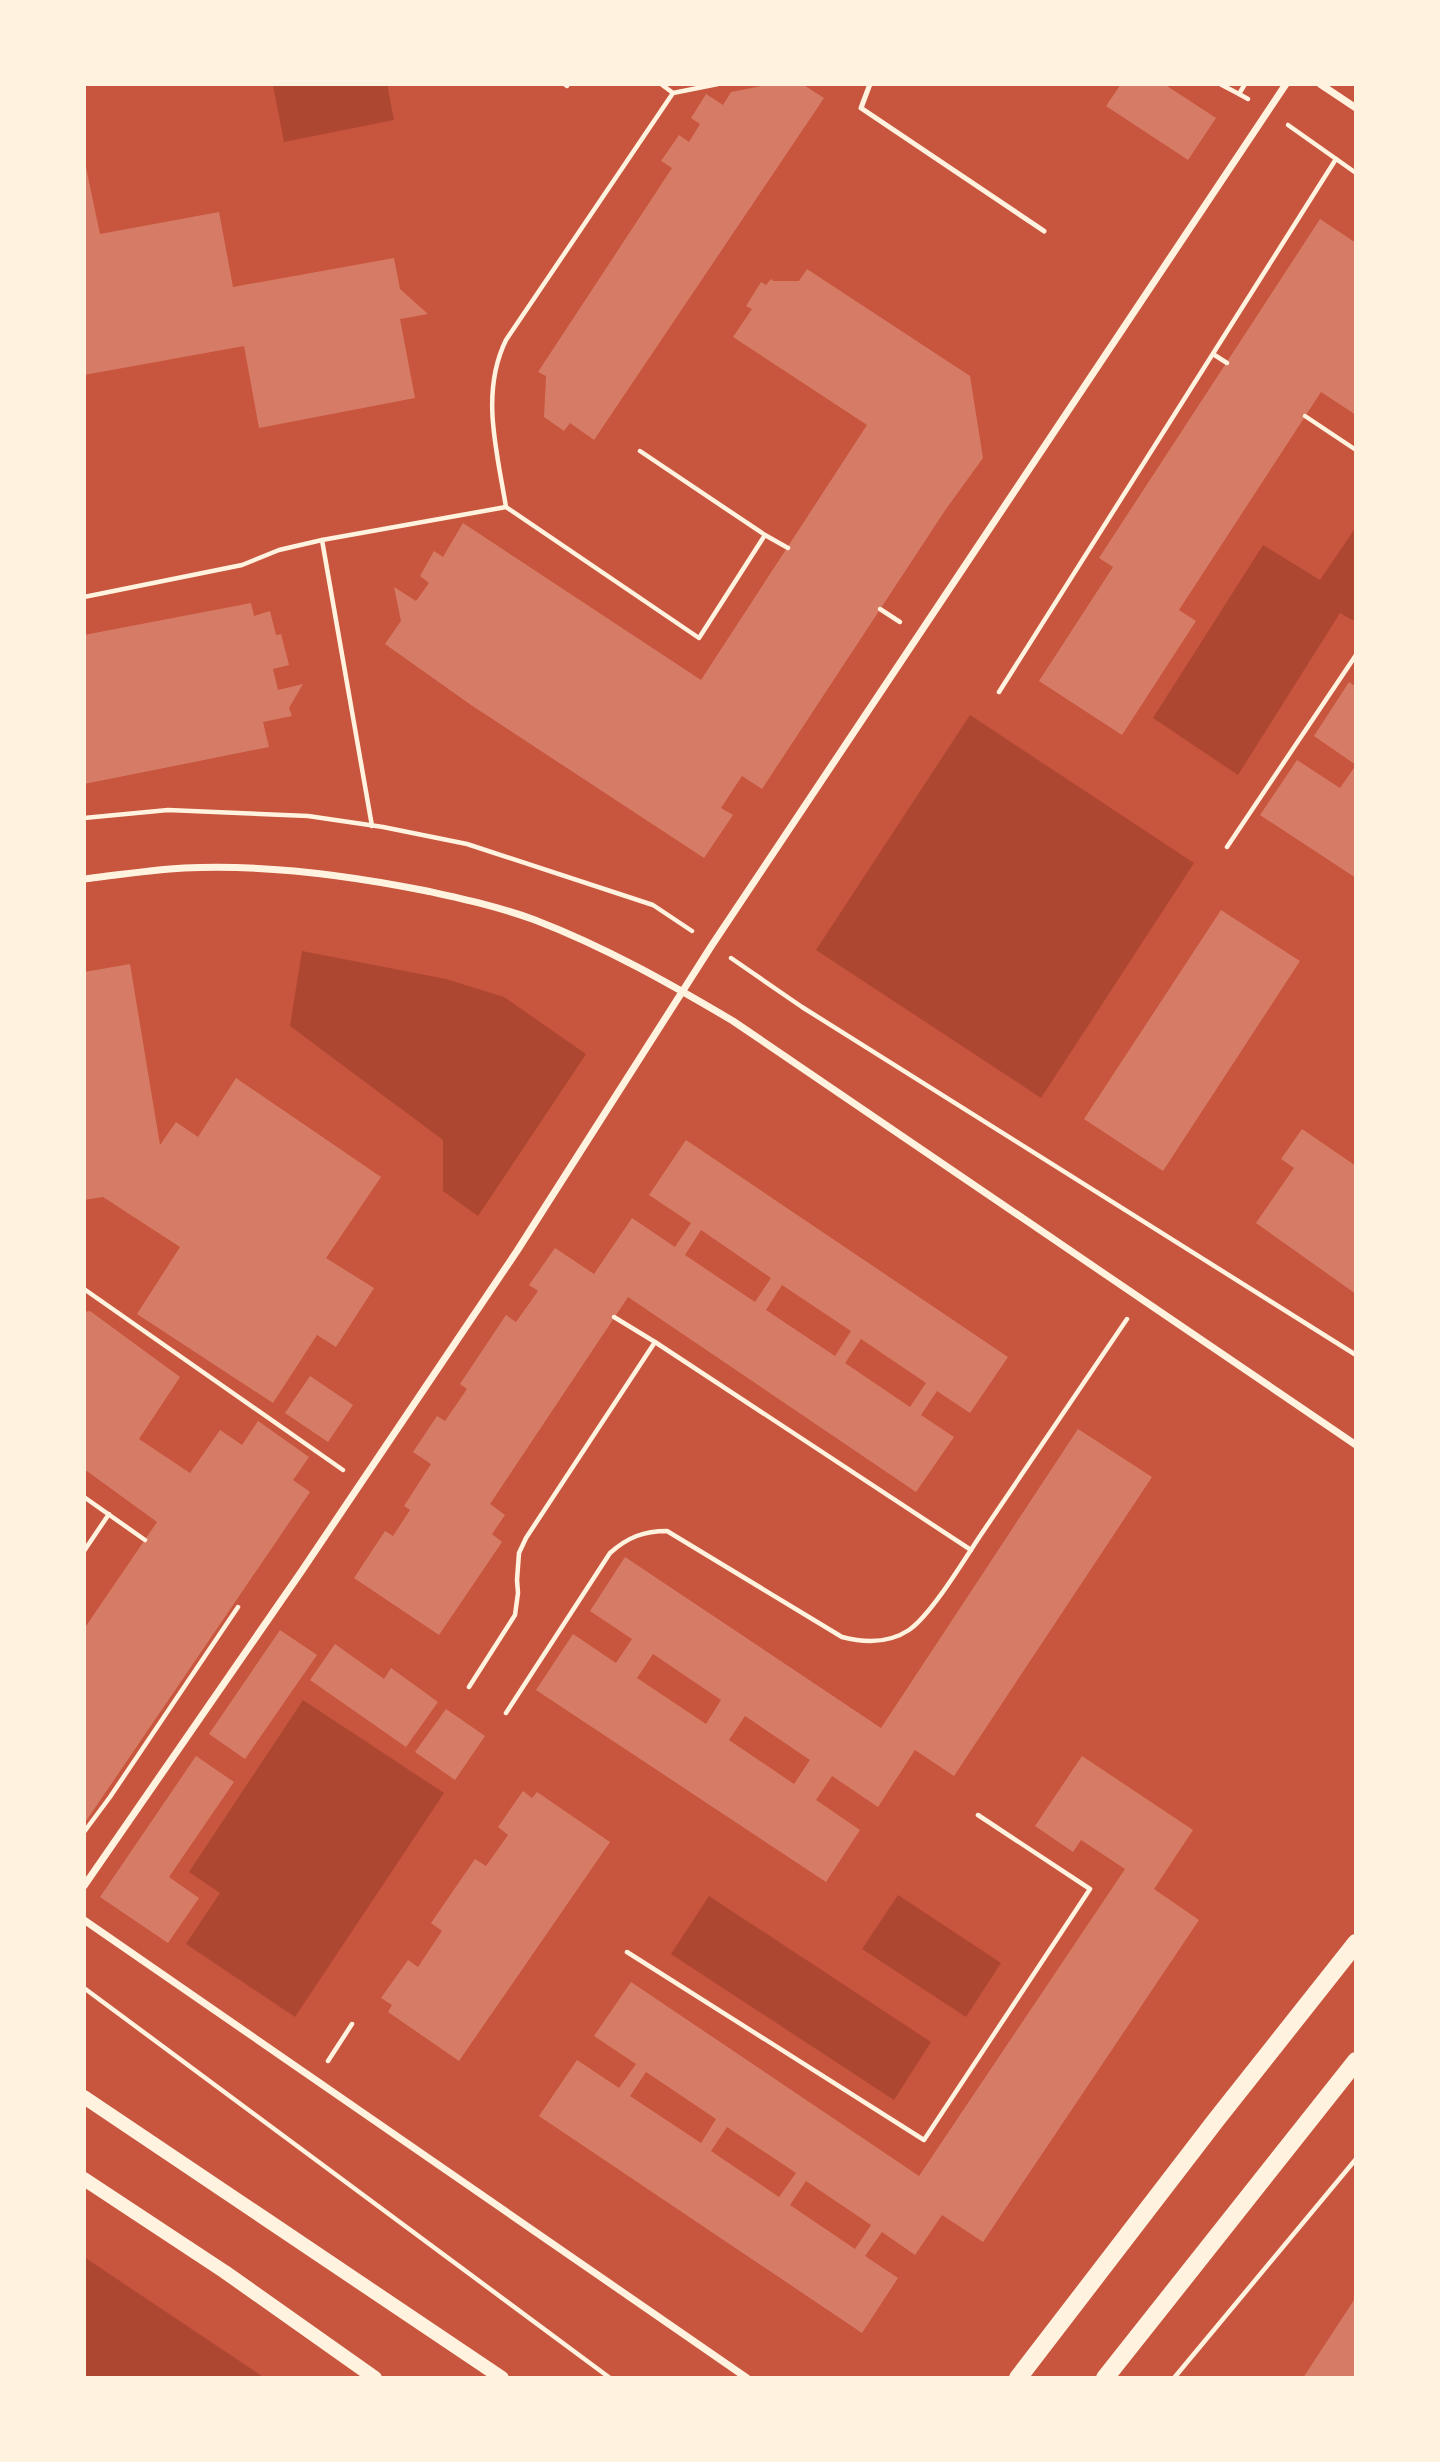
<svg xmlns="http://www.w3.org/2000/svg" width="1440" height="2462" viewBox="0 0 1440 2462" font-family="Lato,sans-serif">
<rect width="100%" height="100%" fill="#c8553d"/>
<g fill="#ae4732">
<polygon points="280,84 387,84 394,120 284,142 273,85"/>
<polygon points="1356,527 1356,622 1340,613 1238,775 1153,718 1263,545 1320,580"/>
<polygon points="970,715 1194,863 1041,1098 816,950"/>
<polygon points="302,951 446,979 504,997 586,1054 478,1216 443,1191 443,1140 290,1026"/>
<polygon points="303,1700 444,1793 295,2017 186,1944 220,1893 189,1872"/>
<polygon points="898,1895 1001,1963 966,2017 862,1949"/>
<polygon points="709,1896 931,2042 894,2100 671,1954"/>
<polygon points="84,2257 265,2378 84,2378"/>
</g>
<g fill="#d67c66" fill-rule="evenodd">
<polygon points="771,84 802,84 824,98 594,440 570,423 564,431 544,417 546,376 538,372 672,168 661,161 679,135 689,142 700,124 691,118 706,94 723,105 731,92"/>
<polygon points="1121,84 1164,84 1216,118 1188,160 1106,106"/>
<polygon points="84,158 100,234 219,212 233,287 394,258 400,289 428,314 400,319 415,398 259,428 244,346 84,375"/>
<polygon points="1320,219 1356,243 1356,415 1321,392 1179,610 1196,621 1122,735 1039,681 1113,567 1099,558"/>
<polygon points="807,269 970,376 983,458 946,509 762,789 742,776 721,808 733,815 704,858 471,705 385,644 401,621 394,587 416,601 429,583 420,576 434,551 443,557 463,523 701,680 867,425 733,337 752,309 746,306 761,282 766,285 771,279 774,281 799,281"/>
<polygon points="251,603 254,616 270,611 276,635 281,634 289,665 273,669 278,690 303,684 289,708 292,716 263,722 269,747 84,784 84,635"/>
<polygon points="1349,682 1356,687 1356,878 1260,815 1297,760 1340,788 1356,765 1314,736"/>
<polygon points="1221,910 1300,961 1163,1171 1084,1119"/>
<polygon points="130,964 160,1145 176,1122 198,1137 236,1078 381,1177 326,1258 374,1288 336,1347 317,1335 273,1403 137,1314 180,1247 103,1197 84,1200 84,972"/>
<polygon points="1302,1129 1356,1166 1356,1294 1256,1223 1294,1168 1281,1159"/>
<path d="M686,1140l322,217 -38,56 -33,-22 -16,24 33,22 -38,55 -288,-195 -138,207 15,11 -13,19 10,8 -63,93 -85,-57 31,-47 8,5 17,-26 -6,-4 27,-42 -18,-12 24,-36 8,5 22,-32 -7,-5 46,-69 10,7 22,-31 -9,-6 26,-37 39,26 38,-56 43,29 16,-24 -42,-28zM701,1230l70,48 -16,24 -70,-47zM782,1285l69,46 -16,25 -69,-46zM861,1339l65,44 -16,24 -65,-44z"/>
<polygon points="90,1311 180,1377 139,1439 190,1473 220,1430 242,1445 258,1421 309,1457 293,1480 310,1492 84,1824 84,1629 157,1522 84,1469 84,1312"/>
<polygon points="310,1376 353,1405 328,1442 285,1413"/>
<path d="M1078,1429l74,48 -198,299 -39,-26 -37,57 -46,-31 -16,24 44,30 -34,52 -290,-192 37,-56 43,29 16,-24 -42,-28 35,-54 256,171zM653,1654l68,46 -15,24 -69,-46zM745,1716l65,44 -16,24 -65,-44z"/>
<polygon points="280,1630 317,1655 245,1759 209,1734"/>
<polygon points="335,1644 384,1679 391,1668 438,1702 406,1747 310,1680"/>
<polygon points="446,1709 485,1736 455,1780 415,1752"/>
<polygon points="196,1756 234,1782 169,1877 199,1898 168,1943 100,1897"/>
<path d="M1082,1756l111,74 -39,59 45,31 -216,322 -41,-27 -27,40 -33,-23 -17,24 33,22 -36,55 -323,-217 38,-56 42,28 17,-24 -42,-28 37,-54 288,194 206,-307 -44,-29 -8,12 -38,-26zM646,2072l70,47 -15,24 -71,-47zM727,2127l69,46 -17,24 -68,-46zM806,2181l65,44 -16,24 -65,-44z"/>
<polygon points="523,1791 532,1798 537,1792 610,1842 459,2061 388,2012 392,2005 381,1998 408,1960 418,1967 442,1931 431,1923 475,1859 486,1866 508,1835 498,1827"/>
<polygon points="1356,2297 1356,2378 1303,2378"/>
</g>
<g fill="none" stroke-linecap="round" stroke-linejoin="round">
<g stroke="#fff3e0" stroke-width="4.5">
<polyline points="564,84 567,86 568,84"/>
<polyline points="661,84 673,93"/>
<polyline points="1220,84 1239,94"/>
<polyline points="1245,84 1239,94 1248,99"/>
<polyline points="1288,125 1356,173"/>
<polyline points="1213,354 1227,363"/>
<polyline points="1305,416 1356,450"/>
<path d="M506,507c-9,-56 -26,-114 0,-167l167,-247 45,-9"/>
<polyline points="765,535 788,548"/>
<polyline points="84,597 242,565 279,550 322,540"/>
<polyline points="880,609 900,622"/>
<polyline points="999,692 1336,159"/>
<polyline points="84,818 168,810 308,816 383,827 467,844 653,905 692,931"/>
<polyline points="372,826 322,540 506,507 699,638 765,535 640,451"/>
<polyline points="1227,847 1356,655"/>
<polyline points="731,958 802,1007 1356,1355"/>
<polyline points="84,1289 343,1470"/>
<polyline points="614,1317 655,1342"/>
<polyline points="84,1497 145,1540"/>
<polyline points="84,1551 109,1514"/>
<polyline points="469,1687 515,1615 518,1593 517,1580 519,1553 526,1538 655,1342 971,1550"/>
<path d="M506,1713l104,-160c18,-16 34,-22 57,-22l175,106c23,6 46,7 67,-7 22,-15 55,-70 71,-94 49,-72 98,-144 147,-217"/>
<polyline points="84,1832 110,1797 238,1607"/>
<polyline points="627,1952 924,2140 1090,1889 978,1815"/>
<polyline points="84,1988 610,2378"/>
<polyline points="328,2061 352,2024"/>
<polyline points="1174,2378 1356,2159"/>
</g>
<polyline stroke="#fff3e0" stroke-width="5" points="870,84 861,108 1044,231"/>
<g stroke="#fff3e0" stroke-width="7">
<polyline points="1320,84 1356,108"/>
<path d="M84,879c33,-4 67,-9 100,-11 82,-4 164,7 243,23 36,8 73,16 108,29 70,27 134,63 198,101l623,424"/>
<polyline points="84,1886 301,1572 517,1251 712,945 1286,84"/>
<polyline points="84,1920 747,2378"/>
</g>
<g stroke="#fff3e0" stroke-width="14">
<polyline points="84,2097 502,2378"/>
<polyline points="84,2179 225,2272 375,2378"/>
</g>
<g stroke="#fff3e0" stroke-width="18">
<polyline points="1018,2378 1216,2120 1356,1943"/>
<polyline points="1105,2378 1356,2061"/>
</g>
</g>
<rect width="1440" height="2462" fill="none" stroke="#fff3e0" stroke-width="172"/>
</svg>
